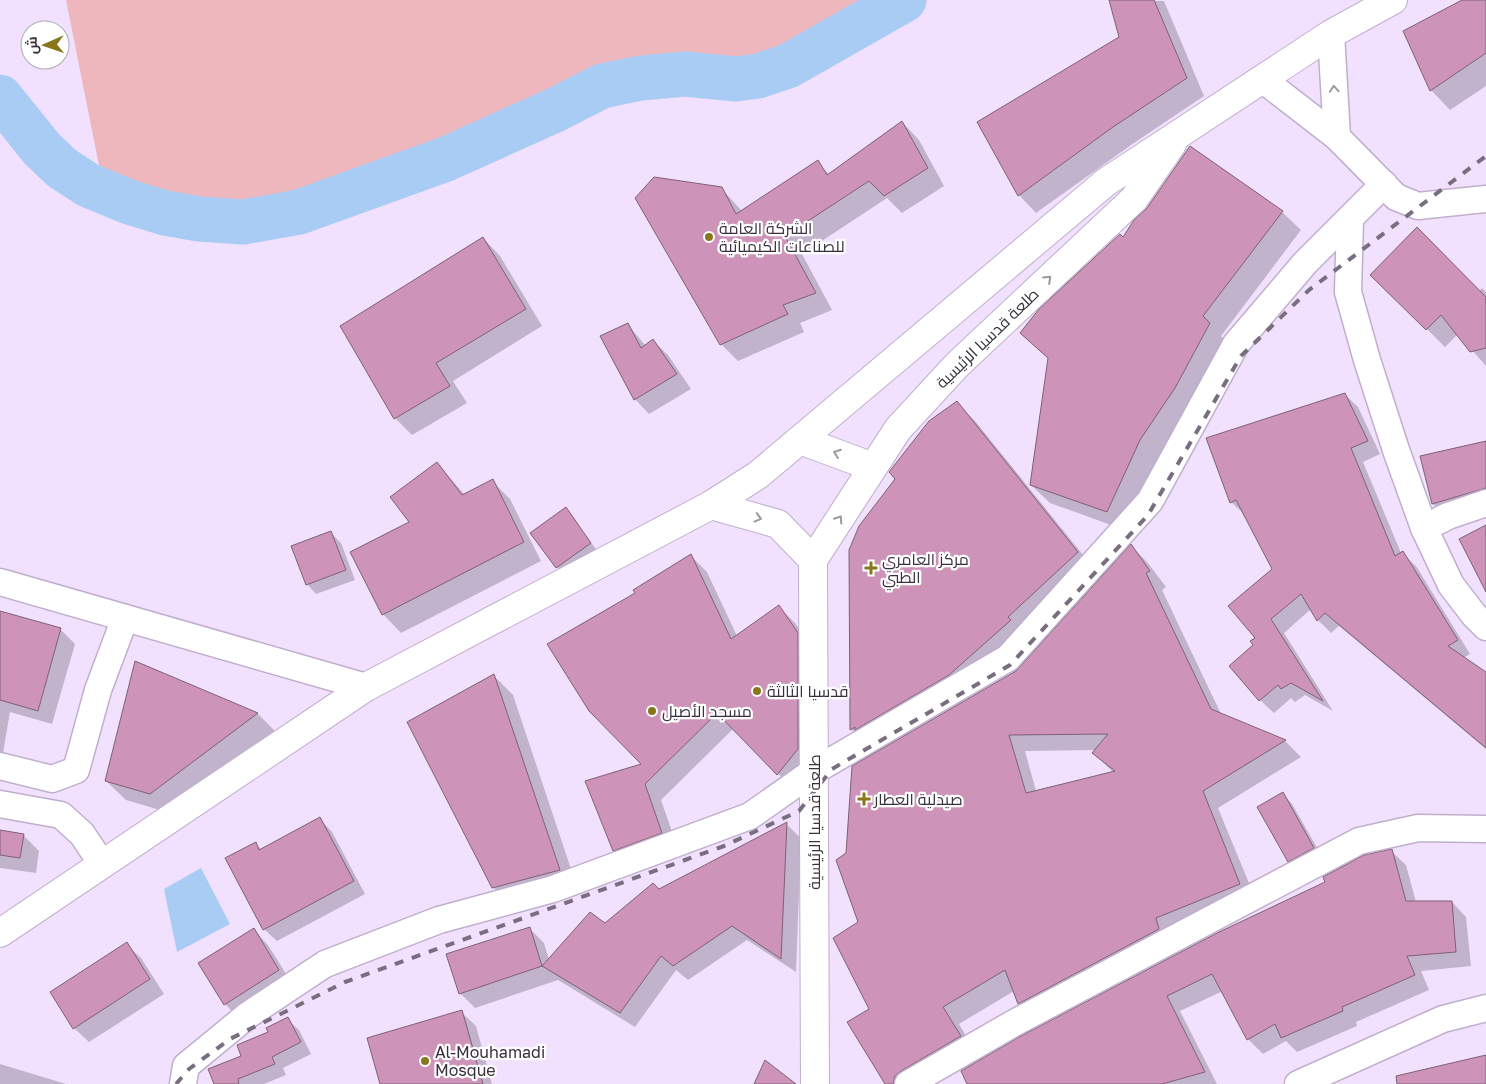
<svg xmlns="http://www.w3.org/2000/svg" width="1486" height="1084" viewBox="0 0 1486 1084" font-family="'Golos Text',Cairo,sans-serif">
<rect width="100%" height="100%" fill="#f2e0ff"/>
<polygon fill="#eeb7be" points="66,0 904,0 758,76 685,74 602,86 429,166 299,212 199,219 104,191"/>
<polygon fill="#a9ccf5" points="201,868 230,924 177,952 164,889"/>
<g fill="#0003" fill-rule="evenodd">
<polygon points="1110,0 1164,1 1204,96 1131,145 1036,213 1019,195 1120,37"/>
<polygon points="1465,0 1486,0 1486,86 1450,110 1431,90"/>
<polygon points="902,122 919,140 944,186 902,213 887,198 802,254 832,310 800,323 804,332 738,361 721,344 721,188 742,211 817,162 830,175"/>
<polygon points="1190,147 1282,212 1301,230 1221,336 1227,342 1193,406 1158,458 1125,530 1050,503 1031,485 1049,359 1021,333 1123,239 1148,209"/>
<polygon points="483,238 500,256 542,326 453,381 467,403 412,435 395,418"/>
<polygon points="1372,275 1479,291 1482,288 1486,292 1486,366 1458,334 1445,347"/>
<polygon points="628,325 646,346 653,341 668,355 691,389 649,414 635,399"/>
<polygon points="1344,394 1358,407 1380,454 1363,462 1401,553 1416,566 1470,654 1463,658 1486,674 1486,749 1339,626 1331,633 1318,620 1311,609 1284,633 1333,711 1305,695 1295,702 1291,698 1274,713 1260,700 1254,645 1273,570 1245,515 1231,502"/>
<polygon points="957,403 975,421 1096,571 1025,636 869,748 851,729 896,479"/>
<polygon points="1486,442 1486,511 1451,522 1433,504 1422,457"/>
<polygon points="437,463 465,495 492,481 510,499 541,561 401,633 383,614 411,522"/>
<polygon points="565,509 599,553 567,577 557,567"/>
<polygon points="331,533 341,543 355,580 316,594 307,584"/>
<path d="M1131,546l16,16 19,25 -4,3 59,124 64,27 16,16 -83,51 38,92 -221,120 -16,-17 -5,-12 -55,33 17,29 -53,31h-37l-15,-75 -24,-156zM1096,750l-3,3 21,20 -78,18 -11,-40z"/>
<polygon points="691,556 707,572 737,636 779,607 795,623 814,651 814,766 794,790 734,728 661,800 678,849 630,867 614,850 644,765 637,594"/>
<polygon points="0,613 61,630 75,644 52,724 10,712 3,753 0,753"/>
<polygon points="136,662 258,714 277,733 170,813 126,800 106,781"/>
<polygon points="494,676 513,695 578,890 512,906 493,887"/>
<polygon points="1283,794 1292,804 1323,858 1299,871 1289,861"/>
<polygon points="320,819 332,832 365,894 277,941 264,929 255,843 262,850"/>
<polygon points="786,824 801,838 796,972 747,940 688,980 676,970 635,1027 558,980 475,1008 460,993 529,928 544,943 549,960 605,925"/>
<polygon points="0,831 23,835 39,851 36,873 0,868"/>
<polygon points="1391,851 1406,865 1416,902 1452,902 1466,917 1471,966 1421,971 1429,990 1356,1022 1357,1026 1297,1052 1286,1041 1263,1054 1248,1039 1223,991 1180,1011 1217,1084 968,1084"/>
<polygon points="254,930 268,945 293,985 240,1019 225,1004"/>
<polygon points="126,944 141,958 164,994 89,1042 74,1028"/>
<polygon points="461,1012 476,1026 492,1084 381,1084"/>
<polygon points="287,1019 299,1030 311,1054 283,1068 286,1075 264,1084 216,1084 243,1057"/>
<polygon points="0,1064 66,1084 0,1084"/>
</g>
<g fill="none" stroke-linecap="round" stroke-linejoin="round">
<polyline stroke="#a9ccf5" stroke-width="45" points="0,97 42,149 62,168 88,185 129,202 165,213 199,219 243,222 299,212 446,159 555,110 602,86 641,78 685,74 736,79 758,76 788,66 904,0"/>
</g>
<g fill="#ce93b9" stroke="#7e6173" fill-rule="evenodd">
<polygon points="1109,0 1154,0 1187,78 1113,127 1018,196 977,122 1119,37"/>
<polygon points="1462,0 1486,0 1486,53 1430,91 1403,31"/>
<polygon points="902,121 928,168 884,196 869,181 785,236 816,293 783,305 788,314 720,345 635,198 654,177 722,187 736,214 818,160 827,175"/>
<polygon points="1190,146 1283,211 1203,316 1210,323 1175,388 1140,440 1107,512 1030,485 1048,358 1020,333 1039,309 1120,234 1123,237 1134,220 1147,208"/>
<polygon points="1417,227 1486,297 1486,348 1470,352 1441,315 1426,330 1370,275"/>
<polygon points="483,237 526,309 436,363 450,386 394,419 340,326"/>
<polygon points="628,323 641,348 653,339 677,374 634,400 600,336"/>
<polygon points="1345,393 1368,441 1351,448 1395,556 1403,551 1458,640 1448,646 1486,672 1486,748 1325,613 1317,621 1301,594 1271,619 1323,701 1291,683 1281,689 1278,685 1259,701 1229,666 1253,645 1250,641 1255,638 1228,606 1272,569 1236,500 1230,503 1206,438"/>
<polygon points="957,401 1078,552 1008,617 1011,620 949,675 855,730 855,727 850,730 849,550 859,526 895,479 889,472 929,421"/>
<polygon points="1486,441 1486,488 1432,504 1420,456"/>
<polygon points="437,462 462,495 493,479 524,542 382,615 350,552 409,522 390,497"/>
<polygon points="566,507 591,543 556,568 530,533"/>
<polygon points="1486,525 1486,592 1459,539"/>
<polygon points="331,531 346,570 306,585 291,546"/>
<path d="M1131,544l19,27 -4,2 65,136 75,31 -83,51 37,93 -84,34 3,11 -141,75 -13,-34 -62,37 18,29 -60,35 -6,5 -2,8h-8l-38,-62 22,-13 -36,-71 25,-16 -22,-62 10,-7 6,-87 164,-95zM1108,734l-16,19 23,18 -89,22 -17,-58z"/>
<polygon points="691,554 731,639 779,605 798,633 798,749 777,775 717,713 645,784 662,833 613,851 585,781 641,764 589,711 547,644 635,593 633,590"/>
<polygon points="0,611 61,628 38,711 0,700"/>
<polygon points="135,661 258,713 150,794 105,781"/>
<polygon points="494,674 560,870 492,888 407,722"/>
<polygon points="1283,792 1314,848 1288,862 1257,807"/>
<polygon points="320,817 354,881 263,930 225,858 256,842 259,850"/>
<polygon points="787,822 781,959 732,926 673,966 661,956 620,1013 542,966 590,912 605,923 653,883 659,889"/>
<polygon points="0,830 24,834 20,858 0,855"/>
<polygon points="1392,849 1406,901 1452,901 1456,952 1407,956 1415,975 1342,1007 1343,1011 1281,1038 1275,1024 1247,1040 1212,974 1167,996 1205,1072 1162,1084 967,1084 961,1071 1021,1036 1217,933 1325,882 1323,877 1364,855"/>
<polygon points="530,927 542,966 459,994 446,954"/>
<polygon points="254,928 279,970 224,1005 198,963"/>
<polygon points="127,942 150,979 73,1029 50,992"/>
<polygon points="462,1010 483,1084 380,1084 367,1038"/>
<polygon points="288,1017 301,1042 272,1057 275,1064 238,1079 239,1084 214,1084 208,1069 241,1056 237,1045 268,1032 266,1028"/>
<polygon points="1486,1055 1486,1084 1397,1084 1396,1076"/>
<polygon points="765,1060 796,1084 754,1084"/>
</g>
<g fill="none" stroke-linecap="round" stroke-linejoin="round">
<defs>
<g id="minor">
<polyline points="1331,34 1337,137"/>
<polyline points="1262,79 1337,137 1396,197 1418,206 1486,199"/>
<polyline points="1350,220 1348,292 1367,360 1396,450 1424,528 1451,585 1474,615 1486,627"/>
<polyline points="1424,528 1448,516 1486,503"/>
<polyline points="0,582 366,687"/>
<polyline points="0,766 52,779 76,770 98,690 125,618"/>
<polyline points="0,804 61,815 82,834 102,864"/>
<polyline points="183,1084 186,1066 248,1015 325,964 439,920 553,889 750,816 814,771 1008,658 1150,501 1236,344 1305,263 1384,184"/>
<polyline points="908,1084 1014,1023 1359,841 1418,828 1486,829"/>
<polyline points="1298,1084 1443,1019 1486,1008"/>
</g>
<g id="major">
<polyline points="800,440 873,467"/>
<polyline points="711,505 778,524 813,560"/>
<polyline points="0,933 366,687 711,505 758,475 1106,182 1331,34 1393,0"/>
<polyline points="815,1084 813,560 898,429 957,365 1134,199 1172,144"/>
</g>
</defs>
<use href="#minor" stroke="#c0afcc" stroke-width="29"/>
<use href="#major" stroke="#c0afcc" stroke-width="30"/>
<use href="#minor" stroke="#fff" stroke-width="26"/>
<use href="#major" stroke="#fff" stroke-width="28"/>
<polyline stroke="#796e80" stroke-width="4" stroke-dasharray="9 9" stroke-linecap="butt" points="176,1084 189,1069 230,1039 345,982 724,846 799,811 832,769 1010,665 1148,515 1241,356 1309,290 1486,156"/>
</g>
<defs><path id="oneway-chevron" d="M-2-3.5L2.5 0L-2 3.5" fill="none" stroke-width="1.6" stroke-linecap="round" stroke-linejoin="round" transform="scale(1.25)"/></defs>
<g stroke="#9c989e">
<use href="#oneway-chevron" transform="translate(1334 89) rotate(-94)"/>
<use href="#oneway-chevron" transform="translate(1048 279) rotate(-43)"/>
<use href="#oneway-chevron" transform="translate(837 453) rotate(-160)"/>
<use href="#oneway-chevron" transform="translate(758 518) rotate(15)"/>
<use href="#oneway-chevron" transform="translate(839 519) rotate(-57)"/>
</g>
<g fill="#87771a" stroke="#fff" stroke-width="2">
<circle cx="709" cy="237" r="5"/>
<path d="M868.5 560.5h5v5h5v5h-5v5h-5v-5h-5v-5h5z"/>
<circle cx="757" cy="691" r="5"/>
<circle cx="652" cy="711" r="5"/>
<path d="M861.5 791.5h5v5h5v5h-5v5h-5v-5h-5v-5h5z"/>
<circle cx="425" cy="1061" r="5"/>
</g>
<g text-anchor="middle" stroke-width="4.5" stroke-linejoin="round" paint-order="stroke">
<g font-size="16" fill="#38313d" stroke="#fff" text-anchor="start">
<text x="719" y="234">الشركة العامة<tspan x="719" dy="18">للصناعات الكيميائية</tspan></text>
<text x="882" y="565">مركز العامري<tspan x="882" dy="18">الطبي</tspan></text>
<text x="767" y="697">قدسيا الثالثة</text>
<text x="662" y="717">مسجد الأصيل</text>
<text x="874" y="805">صيدلية العطار</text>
<text x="435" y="1058">Al-Mouhamadi<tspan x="435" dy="18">Mosque</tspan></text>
</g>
<g font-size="16" fill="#38313d" stroke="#fff">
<text transform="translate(987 338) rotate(-44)" y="6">طلعة قدسيا الرئيسية</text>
<text transform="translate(814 822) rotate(-90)" y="6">طلعة قدسيا الرئيسية</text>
</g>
</g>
<g transform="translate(45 45) rotate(268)"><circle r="24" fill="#ffffff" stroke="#afadb1"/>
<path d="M0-4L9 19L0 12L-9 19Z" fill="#87771a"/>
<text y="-8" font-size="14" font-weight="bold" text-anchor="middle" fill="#38313d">ش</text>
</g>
</svg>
